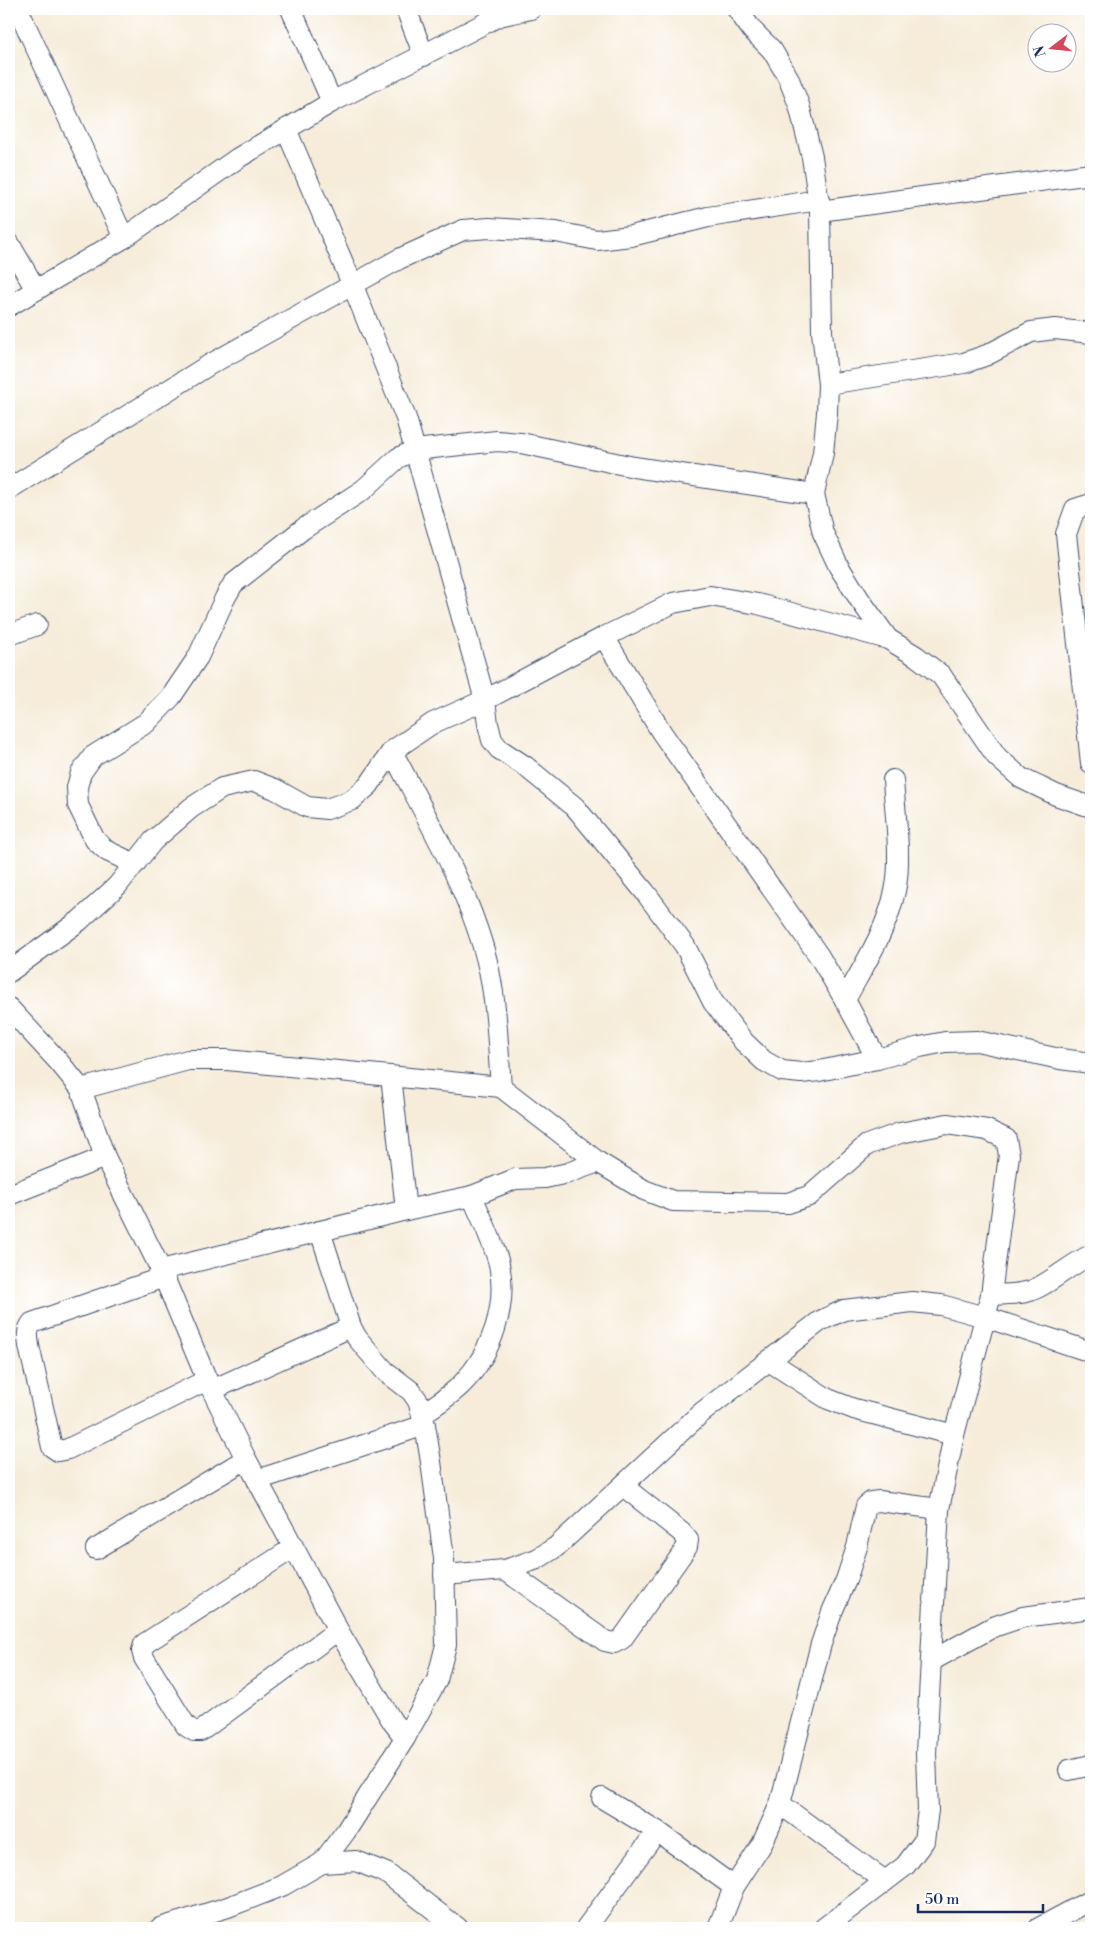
<svg xmlns="http://www.w3.org/2000/svg" width="1100" height="1937" viewBox="0 0 1100 1937" font-family="'Libre Bodoni',serif">
<rect width="100%" height="100%" fill="#fff"/>
<filter id="ink" filterUnits="userSpaceOnUse"><feTurbulence type="fractalNoise" baseFrequency=".02" numOctaves="2"/><feDisplacementMap in="SourceGraphic" scale="10" xChannelSelector="R" yChannelSelector="G"/><feConvolveMatrix kernelMatrix="1 2 1 2 8 2 1 2 1" color-interpolation-filters="sRGB"/></filter>
<filter id="wash" filterUnits="userSpaceOnUse"><feTurbulence type="fractalNoise" baseFrequency=".0096" numOctaves="4" result="noise"/><feDisplacementMap in="SourceGraphic" scale="20" xChannelSelector="R" yChannelSelector="G"/><feGaussianBlur stdDeviation="1.12" result="paint"/><feColorMatrix in="noise" values="0 0 0 0 0 0 0 0 0 0 0 0 0 0 0 0 0 1.4 0 .05"/><feComposite in="paint" operator="in"/></filter>
<g filter="url(#wash)">
<rect width="100%" height="100%" fill="#f6ecd9"/>
</g>
<g filter="url(#ink)">
<g fill="none" stroke-linecap="round" stroke-linejoin="round">
<defs>
<g id="minor">
<polyline points="18,9 124,238"/>
<polyline points="291,9 332,102"/>
<polyline points="406,9 424,56"/>
<polyline points="737,9 752,30 772,50 788,77 799,105 812,157 820,211 822,332 828,384 827,413 823,453 814,494 823,533 839,567 860,600 888,639 916,656 941,675 997,757 1021,778 1056,795 1091,807"/>
<polyline points="286,129 353,286 406,418 485,700 488,724 492,740 499,749 525,766 575,807 645,892 685,946 713,1002 744,1042 764,1061 782,1071 801,1073 819,1071 877,1059 920,1047 945,1042 977,1041 1060,1059 1091,1063"/>
<polyline points="820,211 1091,174"/>
<polyline points="9,243 36,290"/>
<polyline points="9,306 124,238 238,158 332,102 499,16 531,9"/>
<polyline points="828,384 964,363 987,355 1031,332 1055,329 1091,333"/>
<polyline points="9,489 209,365 399,259 463,230 489,228 556,232 597,240 631,236 708,217 819,200"/>
<polyline points="1091,504 1075,509 1066,534 1091,763"/>
<polyline points="9,635 37,625"/>
<polyline points="604,637 662,733 819,956 845,1000 877,1059"/>
<path d="M392,751c35,68 81,145 97,219 8,38 9,78 12,117"/>
<polyline points="135,864 107,851 95,840 78,805 77,787 81,773 93,756 146,723 171,697 198,657 225,598 233,584 303,529 363,490 398,458 415,450 497,441 521,443 634,467 814,494"/>
<polyline points="9,972 79,921 117,886 153,841 191,808 222,788 254,781 275,789 307,807 327,809 352,800 369,785 392,751 433,723 485,700 604,637 673,603 710,596 758,604 888,639"/>
<path d="M845,1000c19,-35 42,-70 50,-109 7,-29 0,-80 -2,-111"/>
<polyline points="9,1008 59,1062 81,1089 105,1157"/>
<polyline points="391,1076 406,1210"/>
<polyline points="81,1089 188,1060 227,1060 501,1087 598,1162 644,1190 673,1201 788,1203 809,1196 867,1145 900,1133 947,1124 987,1130 1006,1139 1009,1155 991,1295 954,1435 939,1509 926,1753 928,1810 924,1841 905,1866 824,1928"/>
<polyline points="9,1195 105,1157 161,1270 207,1380 246,1459 338,1630 392,1721 405,1738 346,1831 322,1863"/>
<polyline points="320,1231 351,1327 357,1338 385,1371 411,1391 418,1401 425,1425 431,1462 444,1558 446,1645 437,1680 405,1738"/>
<polyline points="161,1270 406,1210 472,1196 515,1179 545,1178 568,1173 598,1162"/>
<path d="M164,1277l-132,46c-6,8 -4,14 -3,23l23,101 6,4 10,-2 139,-69"/>
<path d="M991,1295c13,-1 26,0 39,-4 19,-6 40,-27 61,-36"/>
<polyline points="769,1361 828,1399 854,1409 954,1435"/>
<polyline points="212,1390 351,1327"/>
<path d="M422,1414c14,-9 28,-18 40,-30 30,-31 46,-78 37,-120 -5,-20 -19,-49 -27,-68"/>
<polyline points="257,1480 425,1425"/>
<polyline points="293,1548 144,1644 142,1651 144,1658 186,1726 194,1731 201,1731 338,1630"/>
<polyline points="96,1549 246,1459"/>
<polyline points="505,1570 605,1641 614,1643 622,1639 687,1547 688,1540 681,1532 623,1486"/>
<polyline points="444,1575 505,1570 537,1559 556,1547 700,1414 820,1321 844,1310 912,1302 941,1305 985,1317 1091,1352"/>
<polyline points="931,1661 993,1627 1023,1617 1091,1608"/>
<polyline points="1069,1770 1091,1765"/>
<polyline points="602,1798 657,1831 734,1887"/>
<polyline points="780,1804 885,1881"/>
<polyline points="160,1928 228,1907 282,1886 322,1863 356,1861 386,1873 458,1928"/>
<polyline points="586,1928 657,1831"/>
<polyline points="718,1928 734,1887 762,1844 780,1804 821,1644 832,1612 846,1580 857,1547 866,1506 871,1502 879,1501 939,1509"/>
<polyline points="1039,1928 1091,1900"/>
</g>
</defs>
<use href="#minor" stroke="#3c4b70" stroke-width="22"/>
<use href="#minor" stroke="#fff" stroke-width="20"/>
</g>
</g>
<rect width="1100" height="1937" fill="none" stroke="#fff" stroke-width="30"/>
<g transform="translate(1052 48) rotate(254)"><circle r="24" fill="#ffffff" stroke="#a4acbf"/>
<path d="M0-4L9 19L0 12L-9 19Z" fill="#d1495b"/>
<text y="-8" font-size="14" font-weight="bold" text-anchor="middle" fill="#1b2f5e">N</text>
</g>
<path d="M918 1904v8h125v-8" fill="none" stroke="#1b2f5e" stroke-width="2.5"/>
<text x="925" y="1904" font-size="15" fill="#1b2f5e" stroke="#ffffff" stroke-width="4" paint-order="stroke">50 m</text>
</svg>
